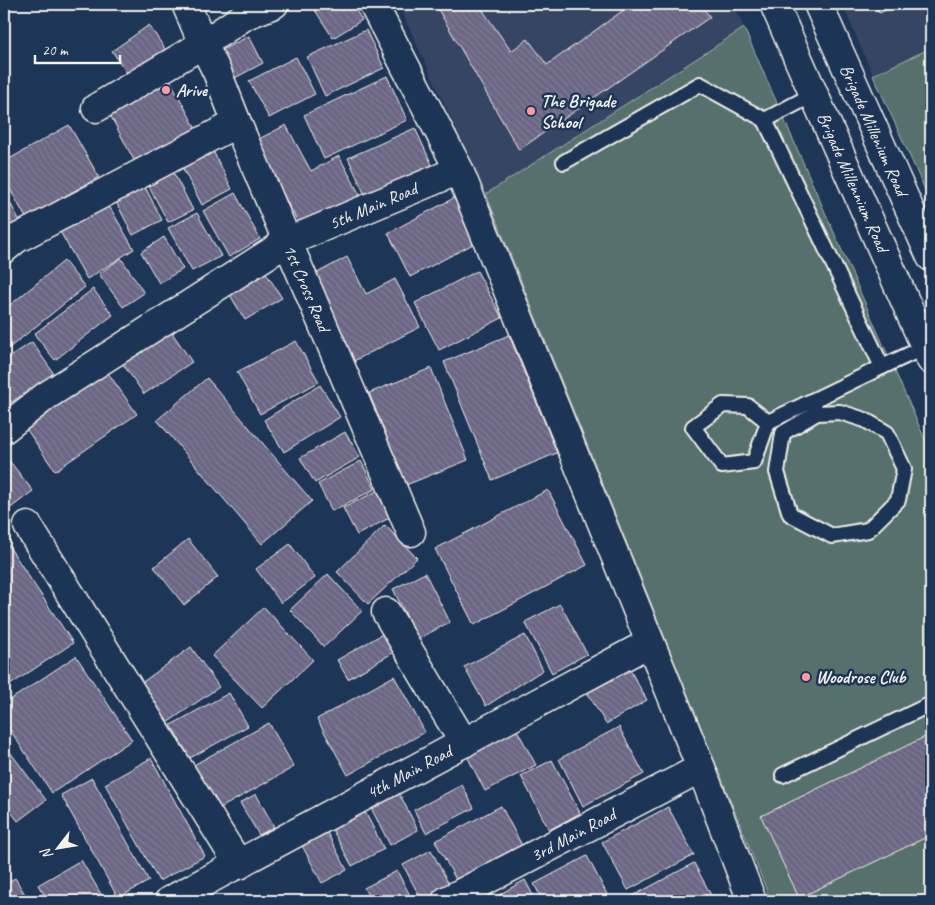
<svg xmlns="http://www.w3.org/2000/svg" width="935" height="905" viewBox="0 0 935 905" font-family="Caveat,sans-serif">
<defs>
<pattern id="building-back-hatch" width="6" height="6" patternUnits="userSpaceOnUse" patternTransform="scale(1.25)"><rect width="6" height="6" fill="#6a6684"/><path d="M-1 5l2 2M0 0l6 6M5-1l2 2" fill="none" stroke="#807c95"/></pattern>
</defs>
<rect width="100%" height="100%" fill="#1d3557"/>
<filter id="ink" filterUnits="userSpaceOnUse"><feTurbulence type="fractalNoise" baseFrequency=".02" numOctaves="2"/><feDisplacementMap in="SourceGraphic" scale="10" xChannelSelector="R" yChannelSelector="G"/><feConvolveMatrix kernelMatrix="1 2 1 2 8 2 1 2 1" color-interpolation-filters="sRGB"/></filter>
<g filter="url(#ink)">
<g fill="#344464">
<polygon points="398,4 734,4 744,28 486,194"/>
<polygon points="842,4 931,4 931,48 873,75"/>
</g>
<g fill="#57716d" stroke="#a6b1aa">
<polygon points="744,28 931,453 931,901 771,901 486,194"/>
<polygon points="931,48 931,203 873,75"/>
</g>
<g fill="url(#building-back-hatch)" stroke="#f4f1e8">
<polygon points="311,4 352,4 362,20 333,38"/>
<polygon points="435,4 481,4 479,5 511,51 528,39 547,65 632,4 700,4 710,17 519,150"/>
<polygon points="875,4 900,4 879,13"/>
<polygon points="149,25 167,52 131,79 112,51"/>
<polygon points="366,30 384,68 325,96 307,57"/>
<polygon points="249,36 263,63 233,79 218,52"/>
<polygon points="296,57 315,94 269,118 249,81"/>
<polygon points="387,76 407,120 324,159 304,115"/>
<polygon points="170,80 197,131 136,164 109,113"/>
<polygon points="69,125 99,177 26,218 4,178 4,162"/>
<polygon points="286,125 311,171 339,156 361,197 301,228 255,141"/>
<polygon points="415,128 432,165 365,195 348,158"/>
<polygon points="213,151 232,189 202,205 182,167"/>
<polygon points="171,168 193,210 168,222 146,181"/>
<polygon points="143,183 162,220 133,235 114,198"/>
<polygon points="4,192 20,221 4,230"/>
<polygon points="235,193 260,239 229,257 203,211"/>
<polygon points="454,198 477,242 410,277 388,233"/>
<polygon points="105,199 134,249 87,279 58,228"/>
<polygon points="197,213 221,256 192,271 168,228"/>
<polygon points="164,237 183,269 159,283 141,252"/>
<polygon points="347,257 366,294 395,279 420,327 350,363 306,279"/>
<polygon points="121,258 144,293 123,307 99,274"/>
<polygon points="64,261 85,287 4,352 4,310"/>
<polygon points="477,271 502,318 439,350 415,303"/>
<polygon points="266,273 282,298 245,320 230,295"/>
<polygon points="93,289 113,315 55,360 34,334"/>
<polygon points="168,327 192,362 144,394 120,360"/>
<polygon points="509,335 557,453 492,480 444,362"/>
<polygon points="296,341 319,382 260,414 237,372"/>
<polygon points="32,342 54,374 4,407 4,361"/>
<polygon points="431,368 468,460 406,485 369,393"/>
<polygon points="106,370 137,414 55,471 25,427"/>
<polygon points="207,378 312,501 262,544 157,420"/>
<polygon points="320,385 340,417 284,452 264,420"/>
<polygon points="345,432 360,457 315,483 300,458"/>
<polygon points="4,454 33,491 4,513"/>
<polygon points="361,461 375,489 332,511 318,484"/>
<polygon points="548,490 587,565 474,625 435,549"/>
<polygon points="377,491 391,517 357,535 343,508"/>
<polygon points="385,525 417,558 368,604 337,572"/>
<polygon points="4,539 73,643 4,689"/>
<polygon points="188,539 218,577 184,605 154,567"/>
<polygon points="290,544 315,578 281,603 256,569"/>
<polygon points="425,573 450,622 418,639 393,589"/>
<polygon points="328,574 362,611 324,647 290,610"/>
<polygon points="560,604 587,654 552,673 525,622"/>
<polygon points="264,607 313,660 262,708 212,656"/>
<polygon points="386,632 396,651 348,679 337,660"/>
<polygon points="525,635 543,670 486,706 464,667"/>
<polygon points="191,647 219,687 167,723 140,684"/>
<polygon points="76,656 132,740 52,793 4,721 4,704"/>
<polygon points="626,663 647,700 606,724 584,687"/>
<polygon points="394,676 425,732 348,775 317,719"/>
<polygon points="229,693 248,726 190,758 171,725"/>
<polygon points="269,723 294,767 215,811 190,767"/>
<polygon points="619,727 644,774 583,806 559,759"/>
<polygon points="517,730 536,765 485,791 467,756"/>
<polygon points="931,734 931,835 799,898 761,816"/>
<polygon points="4,744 46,800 18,821 4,803"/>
<polygon points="151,758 205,856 159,881 105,784"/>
<polygon points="552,760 580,813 549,830 521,776"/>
<polygon points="92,778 149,881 118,898 61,795"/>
<polygon points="462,785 474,808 426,833 414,810"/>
<polygon points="396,787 418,830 390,845 368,802"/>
<polygon points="256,794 274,827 259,835 240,803"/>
<polygon points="362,806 384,849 352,866 329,823"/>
<polygon points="501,806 526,853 460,887 435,841"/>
<polygon points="668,807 694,855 628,890 602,842"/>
<polygon points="323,825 347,870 322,883 298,838"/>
<polygon points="431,850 451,888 422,901 403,865"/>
<polygon points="587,856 610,900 543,901 534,884"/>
<polygon points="81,860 105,901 48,901 38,885"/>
<polygon points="694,863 714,901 628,901 627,899"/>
<polygon points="397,871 413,901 371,901 364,888"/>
<polygon points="15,878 29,901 4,901 4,885"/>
<polygon points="525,880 536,901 488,901"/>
<polygon points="268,894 272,901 254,901"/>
</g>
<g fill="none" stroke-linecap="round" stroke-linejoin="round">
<defs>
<g id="service">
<polyline points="765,120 882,367 768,422 748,406 723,405 693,427 722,466 754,462 768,422"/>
<polyline points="564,162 700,84 765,120 814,94"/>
<polyline points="882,367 925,347"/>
<polyline points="812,401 817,413 783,433 777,472 790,514 832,536 868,530 898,500 904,469 887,433 865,420 840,412 817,413"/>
<polyline points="783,775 931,704"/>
</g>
<g id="minor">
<polyline points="373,4 459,170 701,768 752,901"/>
<polyline points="96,108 203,44 217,72 237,123 411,532"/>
<polyline points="4,249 16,239 237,123"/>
<polyline points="4,429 46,396 287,242 459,170"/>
<polyline points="28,526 239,865"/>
<polyline points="386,612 464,743"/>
<polyline points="169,901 649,643"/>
<polyline points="446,901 701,768"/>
</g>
<g id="tertiary">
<polyline points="186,4 203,44 246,15 274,4"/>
<polyline points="774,4 931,360"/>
<polyline points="818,4 931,257"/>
</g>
</defs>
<use href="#service" stroke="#f4f1e8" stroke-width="18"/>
<use href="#minor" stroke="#f4f1e8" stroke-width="31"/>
<use href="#tertiary" stroke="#f4f1e8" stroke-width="31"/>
<use href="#service" stroke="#1d3557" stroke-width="14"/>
<use href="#minor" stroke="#1d3557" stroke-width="28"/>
<use href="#tertiary" stroke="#1d3557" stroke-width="28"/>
</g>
</g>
<g fill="#ff9aa2" stroke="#1d3557" stroke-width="2">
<circle cx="166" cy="90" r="5"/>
<circle cx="531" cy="111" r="5"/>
<circle cx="806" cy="677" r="5"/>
</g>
<g text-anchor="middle" stroke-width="5" stroke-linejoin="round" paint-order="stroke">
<g font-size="18" font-weight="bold" fill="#f4f1e8" stroke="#1d3557" text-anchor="start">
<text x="176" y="96">Arive</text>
<text x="541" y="107">The Brigade<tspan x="541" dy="21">School</tspan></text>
<text x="816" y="683">Woodrose Club</text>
</g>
<g font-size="18" fill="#f4f1e8" stroke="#1d3557">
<text transform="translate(874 130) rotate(66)" y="6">Brigade Millenium Road</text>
<text transform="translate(853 182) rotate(66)" y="6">Brigade Millennium Road</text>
<text transform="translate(373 206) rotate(-23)" y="6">5th Main Road</text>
<text transform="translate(307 288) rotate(67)" y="6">1st Cross Road</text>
<text transform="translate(409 772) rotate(-28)" y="6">4th Main Road</text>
<text transform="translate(573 835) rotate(-28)" y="6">3rd Main Road</text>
</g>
</g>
<rect width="935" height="905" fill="none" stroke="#1d3557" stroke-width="20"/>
<rect x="10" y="10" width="915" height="885" fill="none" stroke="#f4f1e8" stroke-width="2" filter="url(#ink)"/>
<g transform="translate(58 848) rotate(239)" stroke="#1d3557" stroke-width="4" paint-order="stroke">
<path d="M0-4L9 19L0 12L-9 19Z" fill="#f4f1e8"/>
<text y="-8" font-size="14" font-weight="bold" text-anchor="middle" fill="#f4f1e8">N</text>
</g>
<path d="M35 55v8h85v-8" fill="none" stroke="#f4f1e8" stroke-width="2.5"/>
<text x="42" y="55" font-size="15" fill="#f4f1e8" stroke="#1d3557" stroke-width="4" paint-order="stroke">20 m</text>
</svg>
